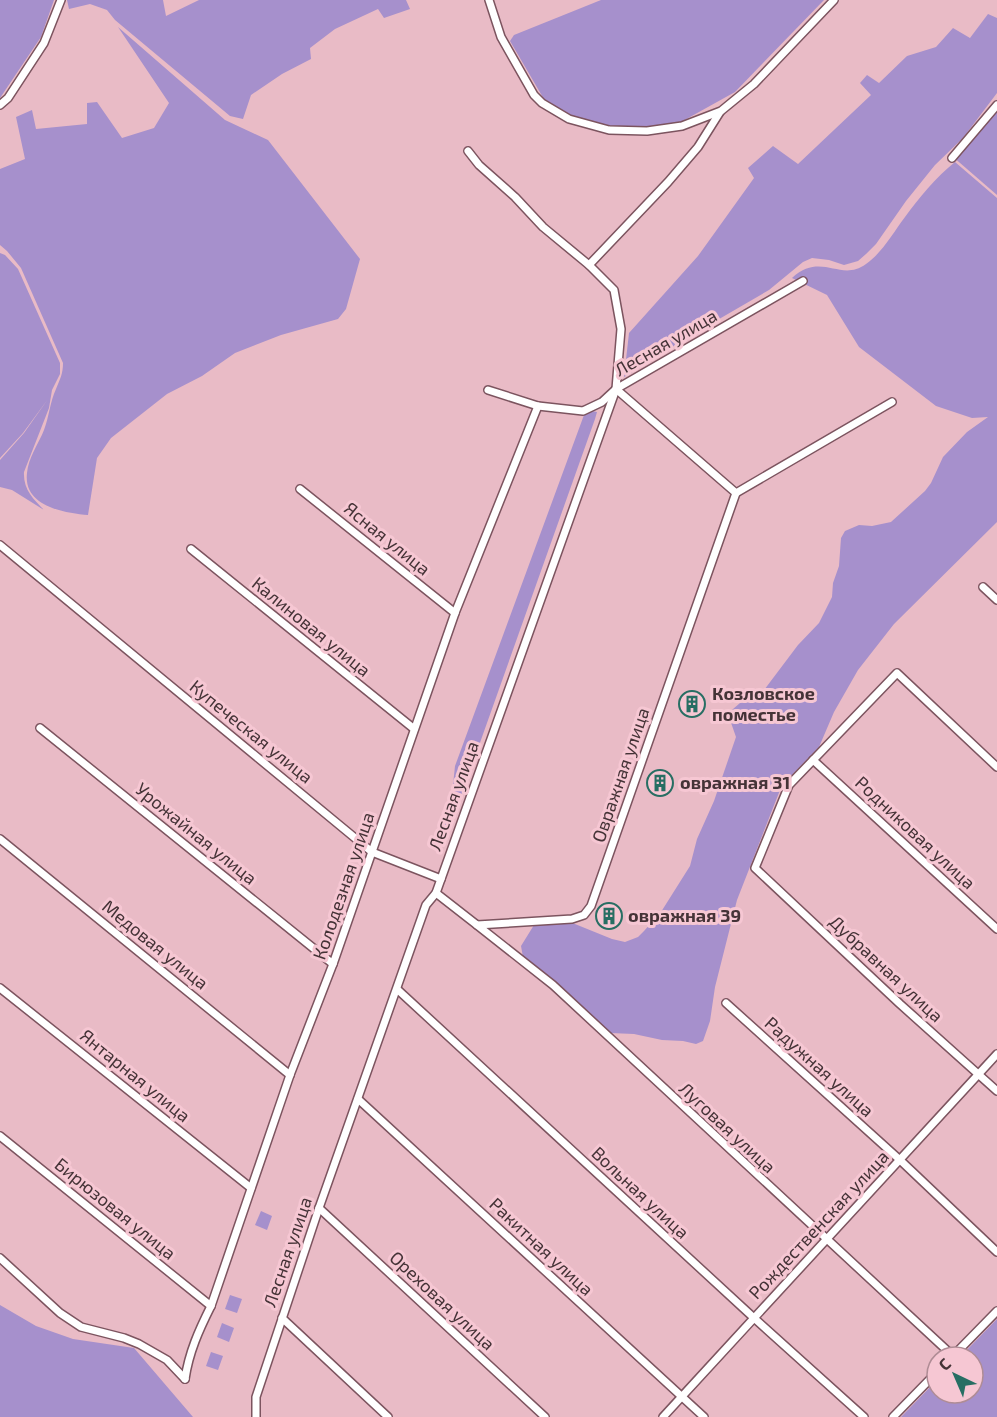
<svg xmlns="http://www.w3.org/2000/svg" width="997" height="1417" viewBox="0 0 997 1417" font-family="'Exo 2',sans-serif">
<rect width="100%" height="100%" fill="#e9bbc6"/>
<g fill="#a690cc">
<polygon points="0,0 54,0 41,37 0,98"/>
<polygon points="67,0 163,0 166,16 199,0 406,0 410,9 384,18 378,9 335,29 310,48 311,59 282,74 251,95 243,119 230,116 115,20 107,10 90,4 69,9"/>
<polygon points="601,0 824,0 735,92 681,122 648,127 609,126 571,116 545,101 510,41 514,35"/>
<polygon points="988,14 997,18 997,93 963,138 935,165 906,201 876,244 866,254 858,261 844,265 829,260 812,258 803,262 769,290 695,333 624,377 629,333 698,256 754,178 748,168 773,146 798,164 871,95 860,83 867,75 879,83 907,56 936,47 953,28 970,38"/>
<path d="M118,27l107,93 43,20 92,119 -14,50 -8,10 -57,16 -46,18 -33,23 -35,18 -56,44 -14,20 -9,57c-24,-2 -65,-9 -61,-42 1,-15 12,-30 17,-43 5,-13 6,-28 12,-41 4,-10 7,-15 7,-26l-42,-95 -14,-17 -7,-6v-76l25,-10 -9,-42 16,-7 4,19 51,-5v-21l10,-1 25,36 32,-10 15,-25z"/>
<polygon points="997,109 997,195 952,156"/>
<path d="M955,162l42,36v324l-103,102 -36,46 -24,42 -15,35 -37,38 -45,115 -22,87 -5,34 -7,20 -7,3 -13,-3 -21,-1 -28,-6 -24,-1 -27,-21 -19,-22 -25,-18 -16,-15 -2,-11 13,-21 36,-3 42,17 13,3 13,-5 6,-6 17,-19 29,-46 7,-27 17,-38 22,-64 -7,-20 4,-8 7,-6 11,-2 10,-7 37,-49 21,-22 13,-26 1,-14 6,-17 2,-28 4,-7 14,-6 13,1 19,-4 34,-31 6,-8 12,-26 24,-25 21,-15 -16,1 -36,-12 -77,-59 -32,-52 -35,-17c30,-27 48,5 74,-14 16,-11 27,-31 39,-47 14,-19 31,-40 50,-55z"/>
<path d="M0,253l5,2 13,14 42,94v11l-8,16 -3,18 -25,64c-1,17 9,27 20,38l-32,-20 -12,-3v-27l24,-27 24,-34 -25,34 -23,25z"/>
<polygon points="592,411 597,412 595,419 455,813 443,839 444,817 452,795 455,766 584,415"/>
<polygon points="261,1211 272,1216 267,1230 255,1225"/>
<polygon points="230,1295 242,1299 237,1313 225,1309"/>
<polygon points="0,1305 36,1326 73,1339 134,1348 193,1417 0,1417"/>
<polygon points="997,1319 997,1417 901,1417 937,1380 937,1393 973,1393 973,1357 960,1357"/>
<polygon points="222,1323 234,1328 229,1342 217,1337"/>
<polygon points="211,1352 223,1356 218,1370 206,1366"/>
</g>
<g fill="none" stroke-linecap="round" stroke-linejoin="round">
<defs>
<g id="minor">
<polyline points="489,0 501,37 534,95 542,103 569,119 609,130 647,131 682,126 721,111 754,84 834,0"/>
<polyline points="0,105 8,98 44,43 61,0"/>
<polyline points="952,158 997,105"/>
<polyline points="589,265 668,182 698,147 720,112"/>
<polyline points="488,390 538,406 583,411 602,402 616,389 803,281"/>
<polyline points="300,489 455,613"/>
<polyline points="736,493 892,402"/>
<polyline points="0,545 372,852 441,879"/>
<polyline points="191,549 413,728"/>
<polyline points="983,587 997,600"/>
<polyline points="40,728 333,964"/>
<polyline points="813,760 997,929"/>
<polyline points="997,767 897,673 789,785 755,868 900,1004 997,1091"/>
<polyline points="0,839 290,1075"/>
<polyline points="436,893 477,925 572,919 584,915 591,906 736,493 616,389"/>
<polyline points="477,925 553,985 953,1356"/>
<polyline points="0,988 251,1188"/>
<polyline points="398,990 754,1318 864,1417"/>
<polyline points="726,1003 900,1160 997,1252"/>
<polyline points="358,1099 704,1417"/>
<polyline points="0,1136 211,1306"/>
<polyline points="319,1208 545,1417"/>
<polyline points="0,1258 60,1313 81,1327 124,1338 139,1344 167,1360 185,1379"/>
<polyline points="282,1318 388,1417"/>
<polyline points="952,1357 997,1311"/>
<path d="M185,1379c4,-27 14,-49 26,-73l79,-231 43,-111 122,-351 83,-207"/>
<polyline points="256,1417 256,1397 319,1208 426,905 436,893 616,389 621,329 614,290 589,265 543,227 515,197 479,165 468,151"/>
<polyline points="663,1417 997,1054"/>
<polyline points="893,1417 937,1372"/>
</g>
</defs>
<use href="#minor" stroke="#7c545f" stroke-width="10"/>
<use href="#minor" stroke="#fff" stroke-width="7"/>
</g>
<defs>
<symbol id="building-ring" viewBox="-11 -11 22 22"><circle r="9.5" fill="#f6c7d3" stroke="#276e63" stroke-width="1.5"/><path d="M-4-6H4V6H1V3H-1V6H-4ZM-2.5-4.3h1.7v1.8h-1.7ZM.8-4.3h1.7v1.8H.8ZM-2.5-1h1.7V.8h-1.7ZM.8-1h1.7V.8H.8Z" fill="#276e63"/></symbol>
</defs>
<g fill-rule="evenodd">
<use href="#building-ring" x="677" y="689" width="30" height="30"/>
<use href="#building-ring" x="645" y="768" width="30" height="30"/>
<use href="#building-ring" x="594" y="901" width="30" height="30"/>
</g>
<g text-anchor="middle" stroke-width="6" stroke-linejoin="round" paint-order="stroke">
<g font-size="18" fill="#453337" stroke="#f6c7d3">
<text transform="translate(666 343) rotate(-30)" y="6">Лесная улица</text>
<text transform="translate(387 539) rotate(39)" y="6">Ясная улица</text>
<text transform="translate(311 627) rotate(39)" y="6">Калиновая улица</text>
<text transform="translate(251 732) rotate(39)" y="6">Купеческая улица</text>
<text transform="translate(621 775) rotate(-71)" y="6">Овражная улица</text>
<text transform="translate(454 796) rotate(-70)" y="6">Лесная улица</text>
<text transform="translate(915 833) rotate(43)" y="6">Родниковая улица</text>
<text transform="translate(196 834) rotate(39)" y="6">Урожайная улица</text>
<text transform="translate(344 886) rotate(-71)" y="6">Колодезная улица</text>
<text transform="translate(155 945) rotate(39)" y="6">Медовая улица</text>
<text transform="translate(886 969) rotate(43)" y="6">Дубравная улица</text>
<text transform="translate(819 1067) rotate(42)" y="6">Радужная улица</text>
<text transform="translate(135 1076) rotate(39)" y="6">Янтарная улица</text>
<text transform="translate(727 1128) rotate(43)" y="6">Луговая улица</text>
<text transform="translate(640 1193) rotate(43)" y="6">Вольная улица</text>
<text transform="translate(115 1209) rotate(39)" y="6">Бирюзовая улица</text>
<text transform="translate(819 1225) rotate(-47)" y="6">Рождественская улица</text>
<text transform="translate(541 1247) rotate(43)" y="6">Ракитная улица</text>
<text transform="translate(288 1252) rotate(-71)" y="6">Лесная улица</text>
<text transform="translate(442 1301) rotate(43)" y="6">Ореховая улица</text>
</g>
<g font-size="18" font-weight="bold" fill="#453337" stroke="#f6c7d3" text-anchor="start">
<text x="712" y="700">Козловское<tspan x="712" dy="21">поместье</tspan></text>
<text x="680" y="789">овражная 31</text>
<text x="628" y="922">овражная 39</text>
</g>
</g>
<g transform="translate(955 1375) rotate(316)"><circle r="28" fill="#f6c7d3" stroke="#af8c95" stroke-width="1.5"/>
<path d="M0-4.5L10 22L0 15L-10 22Z" fill="#276e63"/>
<text y="-9" font-size="16" font-weight="bold" text-anchor="middle" fill="#453337">С</text>
</g>
</svg>
